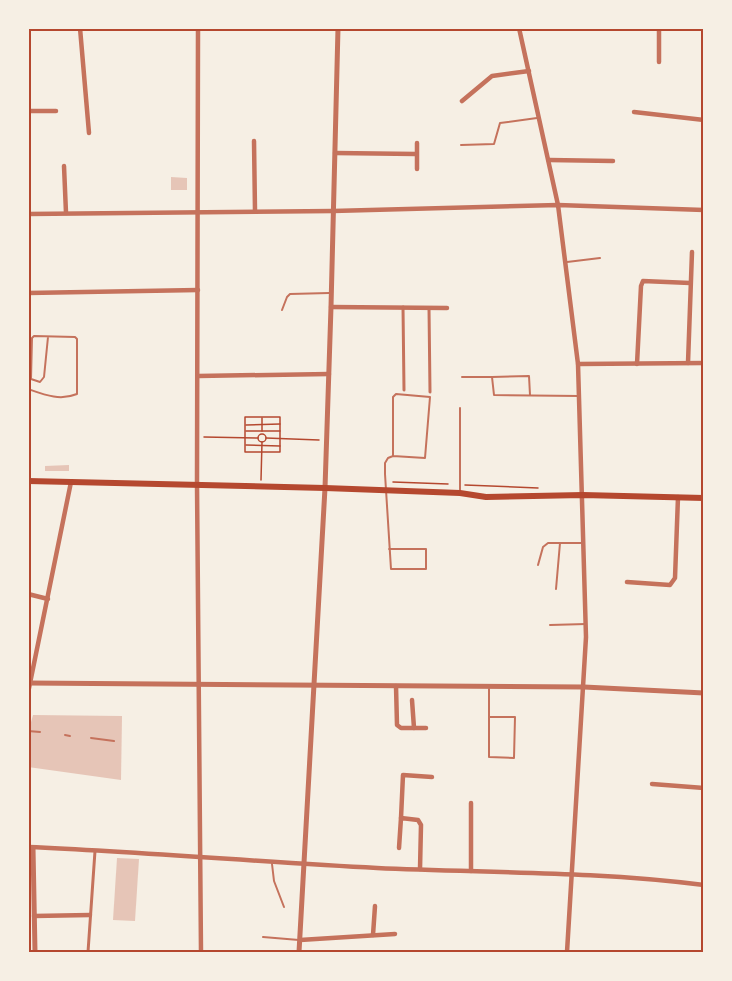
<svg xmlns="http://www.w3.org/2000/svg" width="732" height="981" viewBox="0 0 732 981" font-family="'DejaVu Sans',sans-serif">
<rect width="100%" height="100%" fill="#f6efe4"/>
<g fill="#e6c5b7">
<polygon points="171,177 187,178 187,190 171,190"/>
<polygon points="69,465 69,471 45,471 45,466"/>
<polygon points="33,715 122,716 121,780 28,767 28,733"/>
<polygon points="117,858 139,859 135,921 113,920"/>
</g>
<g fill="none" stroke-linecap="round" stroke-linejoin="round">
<g stroke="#b5482f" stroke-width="1.5">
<rect x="245" y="417" width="35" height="35"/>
<polyline points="246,425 280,424"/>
<polyline points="246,431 280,431"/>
<polyline points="262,431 262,418"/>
<circle cx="262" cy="438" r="4"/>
<polyline points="204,437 258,438"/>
<polyline points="266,438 319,440"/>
<polyline points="246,445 280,446"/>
<polyline points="261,480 262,442"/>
<polyline points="393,482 448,484"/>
<polyline points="465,485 538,488"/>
</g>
<g stroke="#c5725c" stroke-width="2">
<polyline points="461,145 494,144 500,123 537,118"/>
<polyline points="567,262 600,258"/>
<polyline points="282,310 287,297 290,294 329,293"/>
<polyline points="462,377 492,377"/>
<path d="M28,389c17,6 32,12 49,5v-55l-2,-2 -41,-1 -2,2 -1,41 9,3 4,-5 4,-40"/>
<polyline points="530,395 529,376 492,377 494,395 579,396"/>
<polyline points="460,408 460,492"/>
<polyline points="389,549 426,549 426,569 391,569 385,474 385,463 388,458 393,456 425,458 430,397 396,394 393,397 393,456"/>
<polyline points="538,565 543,547 548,543 560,543"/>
<polyline points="556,589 560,543 584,543"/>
<polyline points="550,625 586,624"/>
<polyline points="489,689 489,757 514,758 515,717 489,717"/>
<polyline points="28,731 40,732"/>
<polyline points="65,735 70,736"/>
<polyline points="91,738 114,741"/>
<polyline points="272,864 274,881 284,907"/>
<polyline points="263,937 299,940"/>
</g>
<g stroke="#c5725c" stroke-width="3">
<polyline points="403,307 404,390"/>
<polyline points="429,308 430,392"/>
<polyline points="88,952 95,851"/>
</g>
<g stroke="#c5725c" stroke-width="4.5">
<polyline points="80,28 89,133"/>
<polyline points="198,28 197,484 201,952"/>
<polyline points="519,28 558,205 578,364 586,637 567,952"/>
<polyline points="659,62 659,28"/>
<polyline points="462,101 492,76 529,71"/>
<polyline points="28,111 56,111"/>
<polyline points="634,112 704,120"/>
<polyline points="254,141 255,211"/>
<polyline points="417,143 417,169"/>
<polyline points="335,153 416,154"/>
<polyline points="549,160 613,161"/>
<polyline points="64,166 66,213"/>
<polyline points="28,214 333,211 558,205 704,210"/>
<polyline points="28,293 198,290"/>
<polyline points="331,307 447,308"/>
<polyline points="688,363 692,252"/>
<polyline points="578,364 704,363"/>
<polyline points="637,364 641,286 643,281 690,283"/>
<polyline points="198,376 329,374"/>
<polyline points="627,582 670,585 675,578 678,497"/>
<polyline points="28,594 48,599"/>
<polyline points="396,686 397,725 401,728 426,728"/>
<polyline points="28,693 71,482"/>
<polyline points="412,700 414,728"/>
<polyline points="652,784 704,788"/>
<polyline points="471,803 471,871"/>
<polyline points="401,818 403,775 432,777"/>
<path d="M28,847c117,5 233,15 349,21 109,5 218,3 327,17"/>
<polyline points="399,848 401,818 418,820 421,825 420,869"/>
<polyline points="34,916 90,915"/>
<polyline points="373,935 375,906"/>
<polyline points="300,940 395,934"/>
</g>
<g stroke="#c5725c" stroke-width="5">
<polyline points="28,683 584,687 704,693"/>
<polyline points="33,848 35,952"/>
<polyline points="299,952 325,488 331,307 338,28"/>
</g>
<polyline stroke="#b5482f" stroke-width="6" points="28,481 325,488 460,493 486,497 583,495 704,498"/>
</g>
<rect width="732" height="981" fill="none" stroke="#f6efe4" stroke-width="60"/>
<rect x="30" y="30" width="672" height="921" fill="none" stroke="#b5482f" stroke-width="2"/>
</svg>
